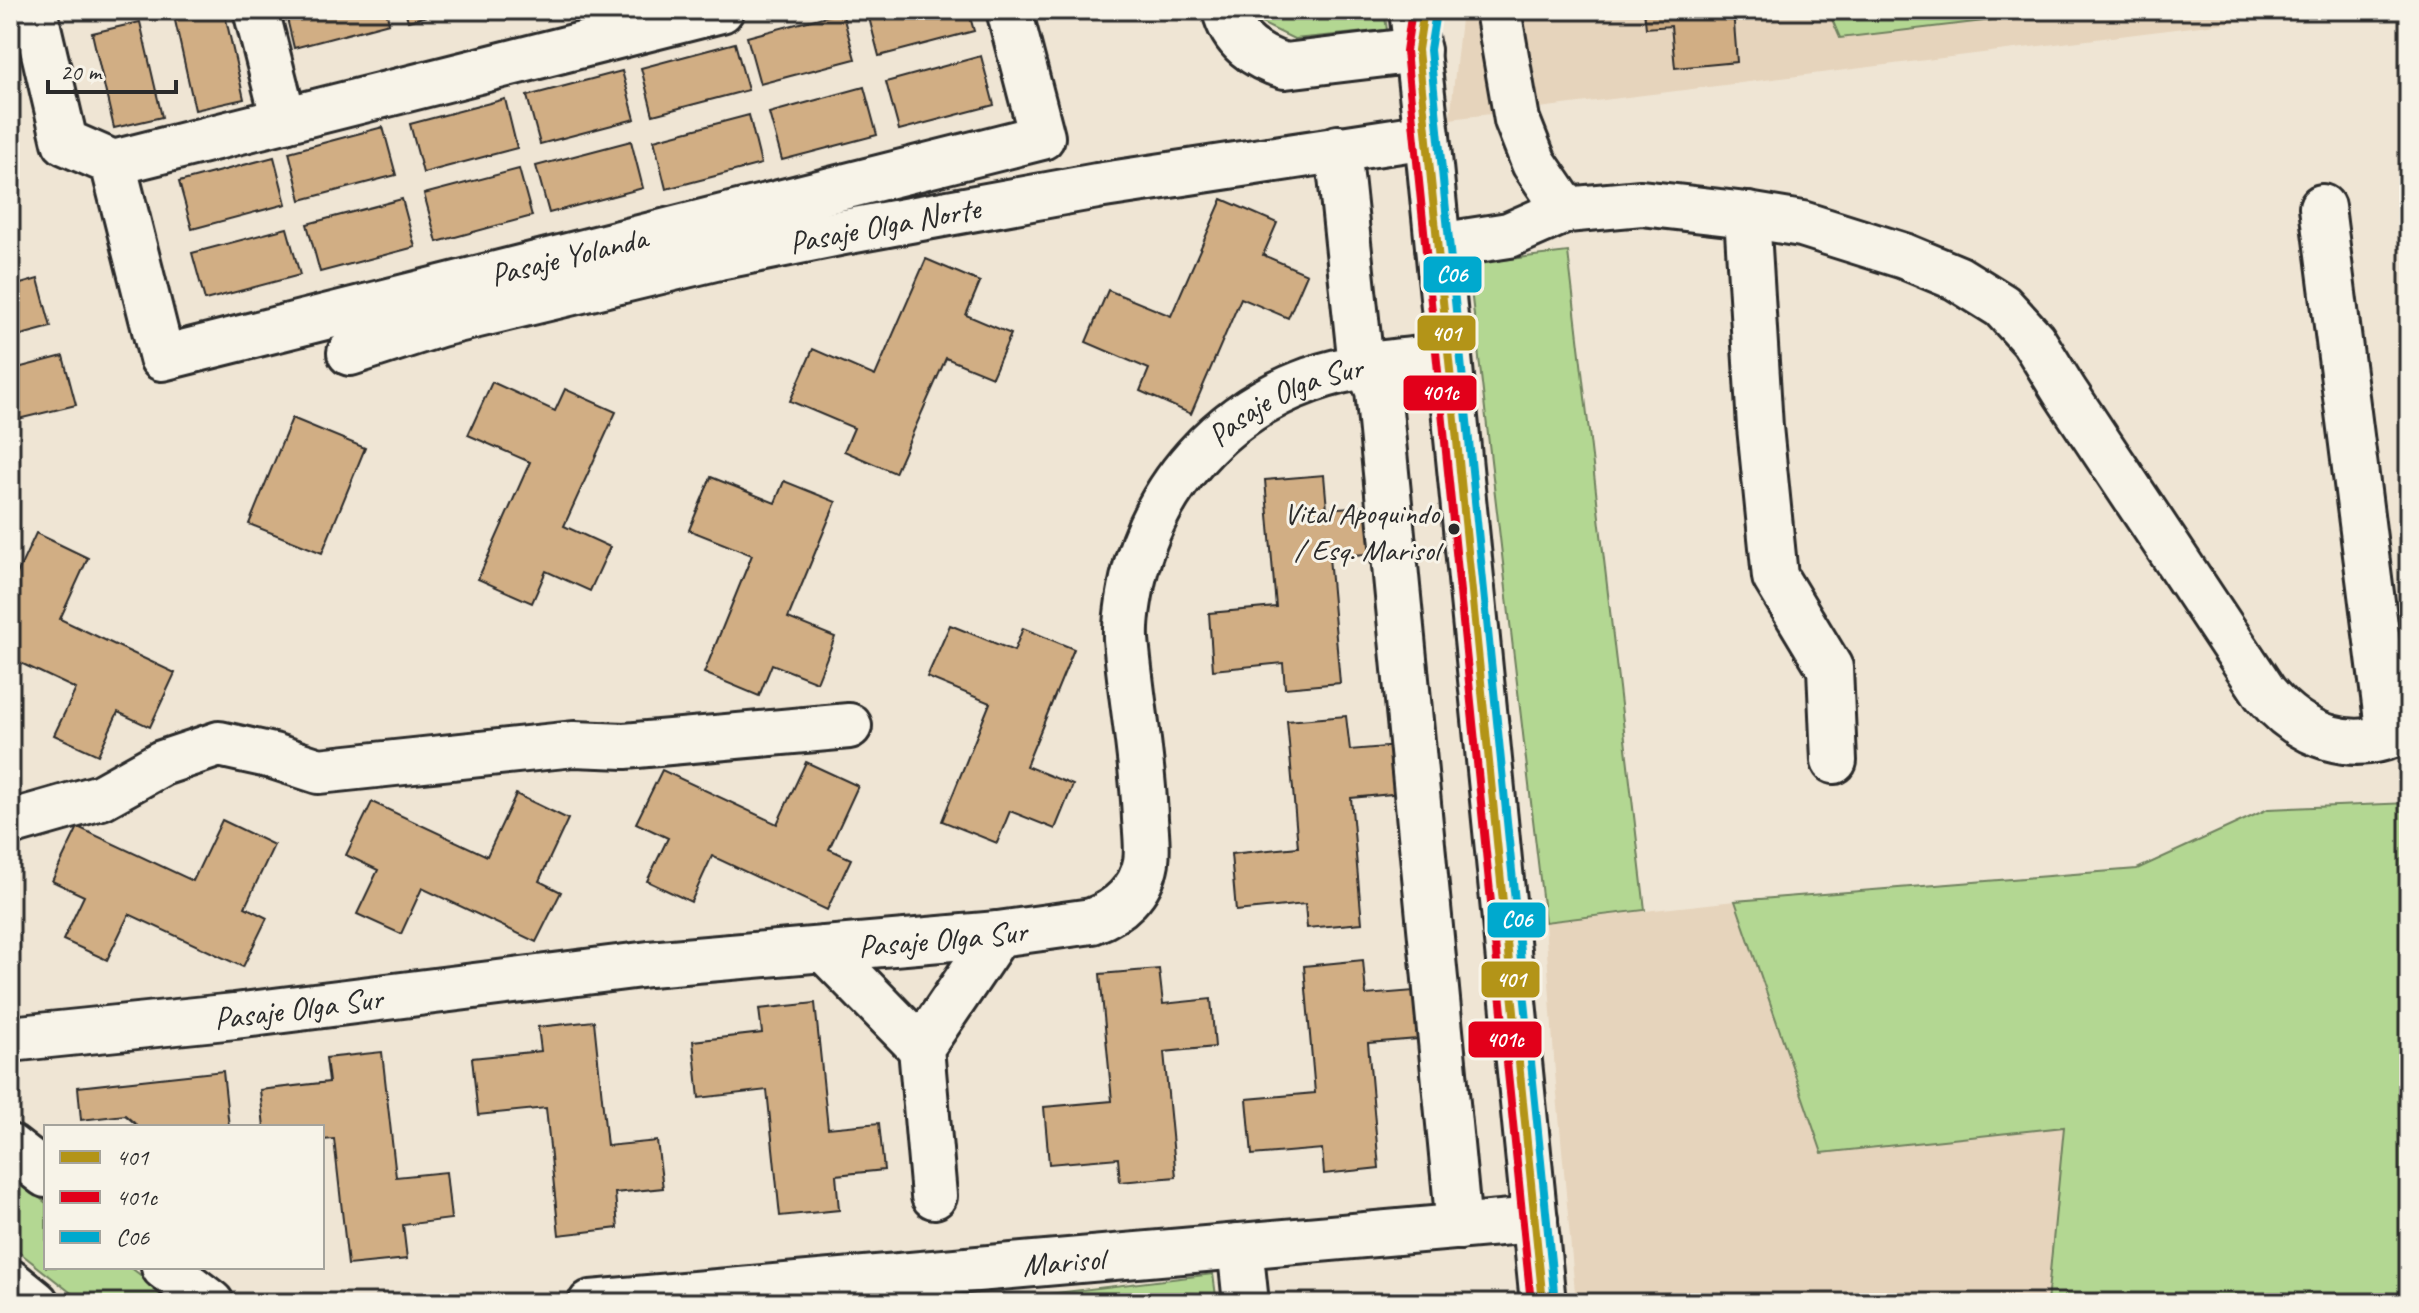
<svg xmlns="http://www.w3.org/2000/svg" width="2419" height="1313" viewBox="0 0 2419 1313" font-family="Caveat,sans-serif">
<rect width="100%" height="100%" fill="#efe5d4"/>
<filter id="ink" filterUnits="userSpaceOnUse"><feTurbulence type="fractalNoise" baseFrequency=".0125" numOctaves="2"/><feDisplacementMap in="SourceGraphic" scale="16" xChannelSelector="R" yChannelSelector="G"/><feConvolveMatrix kernelMatrix="1 2 1 2 8 2 1 2 1" color-interpolation-filters="sRGB"/></filter>
<g filter="url(#ink)">
<g fill="#e6d4bc">
<polygon points="1462,10 2329,10 1450,119"/>
<polygon points="1735,901 1822,1153 2065,1127 2047,1303 1576,1303 1555,1073 1545,922"/>
</g>
<g fill="#b3d792" stroke="#6f815e" stroke-width="2">
<polygon points="1248,10 1384,10 1387,30 1294,39 1251,18"/>
<polygon points="1828,10 2012,10 2018,17 1840,38"/>
<polygon points="1568,252 1645,910 1545,922 1468,264"/>
<polygon points="2409,803 2409,1303 2047,1303 2064,1127 1822,1153 1735,901 2137,869 2268,809"/>
<polygon points="10,1175 46,1203 46,1267 130,1267 177,1303 84,1303 10,1245"/>
<polygon points="1213,1274 1217,1303 975,1303"/>
</g>
<g fill="#d1ae84" stroke="#2b2b2b" stroke-width="2">
<polygon points="198,10 224,10 244,99 195,110 174,16"/>
<polygon points="285,10 386,10 389,23 294,48"/>
<polygon points="405,10 451,10 408,21"/>
<polygon points="867,10 968,10 974,31 879,56"/>
<polygon points="1644,10 1733,10 1737,62 1675,68 1671,26 1646,28"/>
<polygon points="842,12 855,59 760,84 747,37"/>
<polygon points="140,22 162,117 114,128 92,33"/>
<polygon points="735,43 748,90 653,115 641,68"/>
<polygon points="981,56 994,105 899,130 886,82"/>
<polygon points="622,71 635,119 540,144 527,96"/>
<polygon points="864,87 877,135 782,160 769,113"/>
<polygon points="505,99 517,148 423,173 410,124"/>
<polygon points="749,115 761,164 666,189 654,140"/>
<polygon points="383,127 396,175 301,200 289,152"/>
<polygon points="631,141 643,188 549,213 536,166"/>
<polygon points="274,157 286,204 192,229 179,182"/>
<polygon points="519,169 532,216 437,242 424,194"/>
<polygon points="402,199 415,247 320,272 307,224"/>
<polygon points="1222,199 1277,223 1263,255 1307,274 1288,318 1241,298 1191,414 1140,391 1149,369 1086,342 1108,290 1171,316"/>
<polygon points="287,228 300,275 205,300 192,253"/>
<polygon points="926,259 980,282 966,315 1011,334 992,377 946,358 895,473 844,451 854,428 790,401 813,349 875,376"/>
<polygon points="38,279 51,327 10,338 10,287"/>
<polygon points="63,356 76,405 10,421 10,370"/>
<polygon points="492,382 555,411 565,389 616,412 564,526 610,547 590,591 546,571 532,603 478,579 530,462 468,435"/>
<polygon points="292,418 365,448 322,553 249,524"/>
<polygon points="1324,475 1327,509 1375,505 1379,553 1329,557 1340,683 1285,688 1283,663 1213,670 1209,613 1276,607 1265,480"/>
<polygon points="711,477 775,503 784,481 836,502 788,618 835,637 817,682 772,664 759,696 704,673 752,555 689,530"/>
<polygon points="36,533 88,558 60,619 175,673 150,727 118,712 98,755 54,735 76,689 10,658 10,589"/>
<polygon points="950,625 1014,651 1023,628 1074,649 1026,766 1073,785 1055,829 1010,811 997,843 942,821 990,703 927,677"/>
<polygon points="1346,716 1350,750 1397,746 1402,793 1351,798 1362,923 1307,928 1305,904 1236,911 1231,854 1298,847 1287,721"/>
<polygon points="806,762 858,786 829,849 851,859 827,910 712,856 691,902 647,881 668,838 636,823 662,770 777,824"/>
<polygon points="516,794 568,819 539,881 561,892 536,942 422,888 401,934 357,914 378,870 346,855 372,802 487,856"/>
<polygon points="222,820 274,845 245,907 267,918 243,967 129,914 107,960 63,940 84,896 52,881 78,827 193,881"/>
<polygon points="1363,960 1366,995 1414,991 1418,1039 1368,1043 1379,1168 1324,1174 1322,1149 1252,1155 1247,1099 1315,1093 1304,966"/>
<polygon points="1159,969 1163,1004 1211,999 1215,1047 1164,1052 1176,1177 1120,1182 1118,1158 1049,1164 1044,1107 1112,1101 1100,974"/>
<polygon points="815,1003 828,1128 879,1123 884,1170 836,1175 839,1210 780,1216 767,1090 699,1098 693,1041 762,1033 759,1009"/>
<polygon points="594,1021 607,1146 657,1141 663,1188 615,1193 618,1228 559,1235 546,1108 478,1115 472,1058 541,1051 538,1027"/>
<polygon points="382,1052 396,1177 446,1172 451,1219 403,1225 407,1259 348,1265 334,1139 322,1140 322,1127 264,1127 260,1090 329,1082 326,1058"/>
<polygon points="223,1071 229,1127 139,1127 125,1115 81,1120 78,1087"/>
</g>
<g fill="none" stroke-linecap="round" stroke-linejoin="round">
<defs>
<g id="minor">
<polyline points="34,10 65,142 113,163 721,10"/>
<polyline points="256,10 284,120"/>
<path d="M1225,10c7,30 31,48 60,56l133,-16"/>
<polyline points="1412,10 1427,136 1543,1303"/>
<polyline points="1498,10 1517,120 1534,163 1566,210"/>
<polyline points="1338,148 1359,347 1378,390 1459,1227"/>
<path id="s1" d="M113,163l49,195 880,-221 -33,-127"/>
<polyline points="2322,207 2389,736"/>
<polyline points="1747,215 1760,427 1775,577 1830,668 1834,761"/>
<path d="M1438,246l71,-11 57,-25 75,-7 106,12 55,9 102,32 53,22 45,28 31,34 32,52 200,301c37,44 90,65 144,34"/>
<path id="s2" d="M350,353l90,-29 279,-67 125,-25 253,-46 330,-50"/>
<polyline points="10,823 101,797 162,763 219,744 273,756 319,771 574,744 625,746 849,726"/>
<polyline points="824,949 921,1048"/>
<path id="s3" d="M10,1039l225,-23 414,-52 349,-30 94,-13c27,-10 49,-30 54,-59 2,-13 0,-29 -1,-43 -2,-60 -14,-120 -19,-180 -1,-20 3,-41 7,-60 21,-93 88,-167 177,-199 44,-16 92,-19 137,-23"/>
<polyline points="10,1147 46,1175"/>
<polyline points="934,1196 921,1048 998,934"/>
<polyline points="1240,1246 1246,1303"/>
<polyline points="164,1267 211,1303"/>
<polyline points="10,1282 36,1303"/>
<path id="s4" d="M591,1303l944,-83"/>
</g>
</defs>
<use href="#minor" stroke="#2b2b2b" stroke-width="50"/>
<use href="#minor" stroke="#f7f3e8" stroke-width="44"/>
<defs>
<polyline id="bus-1" points="1424,10 1418,50 1543,1303"/>
<polyline id="bus-2" points="1412,10 1406,51 1531,1303"/>
<polyline id="bus-3" points="1436,12 1430,50 1555,1302"/>
</defs>
<use href="#bus-1" stroke="#f7f3e8" stroke-width="14"/>
<use href="#bus-2" stroke="#f7f3e8" stroke-width="14"/>
<use href="#bus-3" stroke="#f7f3e8" stroke-width="14"/>
<use href="#bus-1" stroke="#b39418" stroke-width="8"/>
<use href="#bus-2" stroke="#e2001a" stroke-width="8"/>
<use href="#bus-3" stroke="#00a9ce" stroke-width="8"/>
</g>
</g>
<circle fill="#2b2b2b" stroke="#f7f3e8" stroke-width="3" cx="1454" cy="529" r="7"/>
<g text-anchor="middle" stroke-width="6" stroke-linejoin="round" paint-order="stroke">
<g font-size="30" fill="#2b2b2b" stroke="#f7f3e8" text-anchor="end">
<text x="1439" y="523">Vital Apoquindo<tspan x="1439" dy="37">/ Esq. Marisol</tspan></text>
</g>
<g font-size="32" fill="#2b2b2b" stroke="#f7f3e8">
<text dy="11" stroke="none"><textPath href="#s2" startOffset="550">Pasaje Olga Norte</textPath></text>
<text dy="11" stroke="none"><textPath href="#s1" startOffset="620">Pasaje Yolanda</textPath></text>
<text dy="11" stroke="none"><textPath href="#s3" startOffset="1704">Pasaje Olga Sur</textPath></text>
<text dy="11" stroke="none"><textPath href="#s3" startOffset="938">Pasaje Olga Sur</textPath></text>
<text dy="11" stroke="none"><textPath href="#s3" startOffset="290">Pasaje Olga Sur</textPath></text>
<text dy="11" stroke="none"><textPath href="#s4" startOffset="474">Marisol</textPath></text>
</g>
</g>
<g stroke="#f7f3e8" stroke-width="3">
<rect x="1422" y="255" width="61" height="39" rx="8" fill="#00a9ce"/>
<rect x="1416" y="314" width="61" height="38" rx="8" fill="#b39418"/>
<rect x="1402" y="374" width="76" height="38" rx="8" fill="#e2001a"/>
<rect x="1486" y="901" width="61" height="38" rx="8" fill="#00a9ce"/>
<rect x="1480" y="960" width="61" height="39" rx="8" fill="#b39418"/>
<rect x="1467" y="1020" width="76" height="39" rx="8" fill="#e2001a"/>
</g>
<g font-size="22" text-anchor="middle" font-weight="bold" fill="#fff">
<text x="1452" y="282">C06</text>
<text x="1446" y="341">401</text>
<text x="1440" y="400">401c</text>
<text x="1517" y="927">C06</text>
<text x="1511" y="987">401</text>
<text x="1505" y="1047">401c</text>
</g>
<rect width="2419" height="1313" fill="none" stroke="#f7f3e8" stroke-width="40"/>
<rect x="20" y="20" width="2379" height="1273" fill="none" stroke="#2b2b2b" stroke-width="3" filter="url(#ink)"/>
<rect x="44" y="1125" width="280" height="144" fill="#f7f3e8" stroke="#a5a39c" stroke-width="2"/>
<rect x="60" y="1151" width="40" height="12" fill="#b39418" stroke="#a5a39c" stroke-width="2"/>
<text x="116" y="1165" font-size="24" fill="#2b2b2b">401</text>
<rect x="60" y="1191" width="40" height="12" fill="#e2001a" stroke="#a5a39c" stroke-width="2"/>
<text x="116" y="1205" font-size="24" fill="#2b2b2b">401c</text>
<rect x="60" y="1231" width="40" height="12" fill="#00a9ce" stroke="#a5a39c" stroke-width="2"/>
<text x="116" y="1245" font-size="24" fill="#2b2b2b">C06</text>
<path d="M48 80v12h128v-12" fill="none" stroke="#2b2b2b" stroke-width="4"/>
<text x="60" y="80" font-size="24" fill="#2b2b2b" stroke="#f7f3e8" stroke-width="6" paint-order="stroke">20 m</text>
</svg>
